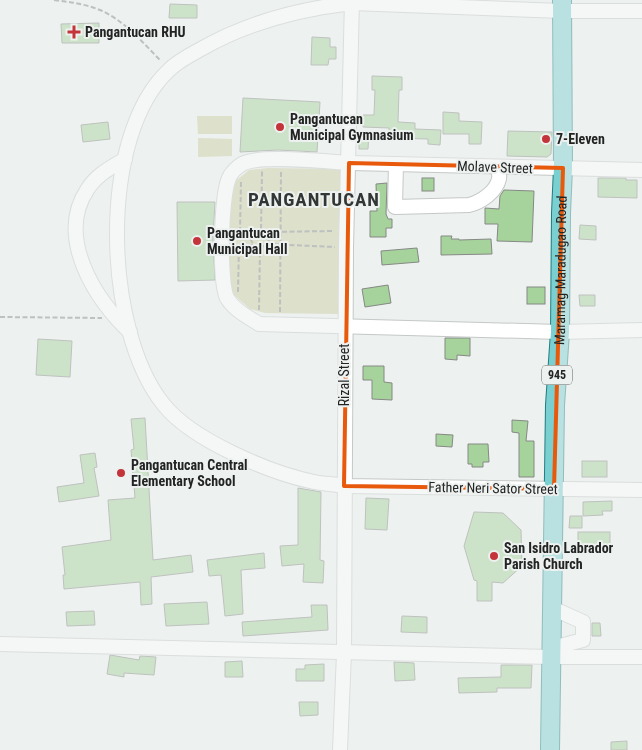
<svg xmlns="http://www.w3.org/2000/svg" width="642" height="750" viewBox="0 0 642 750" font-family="'Roboto Condensed',sans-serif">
<rect width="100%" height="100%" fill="#edf1ef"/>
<g fill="#cacca1">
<polygon points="197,116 232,116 232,134 198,134"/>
<polygon points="198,138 232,139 232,156 198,157"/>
<polygon points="268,168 343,169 338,314 265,313 250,309 234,295 227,283 225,254 232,184 249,170"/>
</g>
<g fill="#a6d29c" stroke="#868985">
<polygon points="170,4 197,5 197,18 169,18"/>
<polygon points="99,23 99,43 62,43 61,24"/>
<polygon points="312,37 330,38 330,47 336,47 336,59 329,59 328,65 311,65"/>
<polygon points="372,76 402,77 402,90 399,90 398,122 415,123 415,129 441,130 440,145 428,144 428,139 389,138 389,128 363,127 363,115 374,115 375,90 372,90"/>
<polygon points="243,98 320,102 317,152 278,150 240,152"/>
<polygon points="443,112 459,113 459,121 482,122 481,144 469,144 469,134 443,134"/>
<polygon points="108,122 110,139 83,142 81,125"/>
<polygon points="359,131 369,132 368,149 359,149"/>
<polygon points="508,131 552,132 551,154 547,157 507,156"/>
<rect x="422" y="178" width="12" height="13"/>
<polygon points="598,178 626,178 626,180 637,180 637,198 598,197"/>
<polygon points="387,183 386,214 388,219 392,219 392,228 386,228 386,237 370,237 370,211 377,211 376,184"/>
<polygon points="504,190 534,191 532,242 497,241 498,224 485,224 485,208 499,209 500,196"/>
<polygon points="177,202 215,202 213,238 215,280 178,281"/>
<polygon points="580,225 596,226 596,240 579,239"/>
<polygon points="441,236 452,236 451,239 459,239 459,240 491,239 492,254 441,255"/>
<polygon points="417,248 419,262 382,265 381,251"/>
<polygon points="388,285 391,303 365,307 362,289"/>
<rect x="527" y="287" width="18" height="17"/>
<polygon points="579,295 595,295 595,306 580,306"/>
<polygon points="445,338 470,338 470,356 457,355 457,360 445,359"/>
<polygon points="38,339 72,341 70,377 36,375"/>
<polygon points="363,366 384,366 384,382 392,383 392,400 372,399 372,380 363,380"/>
<polygon points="145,418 153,560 191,555 193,572 151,577 152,604 141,605 140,582 64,589 63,575 65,575 62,547 111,540 108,500 135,498 131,450 134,449 131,419"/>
<polygon points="512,420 528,421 526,441 534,441 534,477 519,477 519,433 512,432"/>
<polygon points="436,434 453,435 452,447 436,446"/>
<polygon points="468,444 488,444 489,462 483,462 483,467 472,467 472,464 468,464"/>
<polygon points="95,453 97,467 94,468 99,496 59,502 57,487 84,483 80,455"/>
<rect x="582" y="461" width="25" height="16"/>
<polygon points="298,488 321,492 320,560 324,561 323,583 303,582 304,564 282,566 280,546 298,545"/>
<polygon points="366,498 389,499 387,530 365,529"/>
<polygon points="612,501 612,511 602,511 603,515 583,516 583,502"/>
<polygon points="474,512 503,513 521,530 522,566 503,583 492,582 492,601 477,601 477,581 474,580 464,546"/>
<polygon points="570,516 582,516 582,528 569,528"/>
<rect x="578" y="532" width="32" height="14"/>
<polygon points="264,553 265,568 241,570 243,614 225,616 221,575 209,576 207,560"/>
<polygon points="207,602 209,624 166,626 164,604"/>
<polygon points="311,605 327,605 328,630 243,636 242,622 312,617"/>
<polygon points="94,611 95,625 67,626 66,612"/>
<polygon points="402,616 427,617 427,633 401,632"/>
<polygon points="592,623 600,623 601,636 592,636"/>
<polygon points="110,655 139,660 140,656 156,657 154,675 124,673 124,677 107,674"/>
<polygon points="242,661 243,677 225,677 225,662"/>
<polygon points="394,662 414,663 415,680 395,681"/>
<polygon points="324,664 324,681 296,681 296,669 305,669 305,665"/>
<polygon points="501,665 532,665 531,688 497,688 497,692 459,693 458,678 501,677"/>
<polygon points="299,702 318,702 318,715 300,716"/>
<polygon points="627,741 627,750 611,750 611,742"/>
</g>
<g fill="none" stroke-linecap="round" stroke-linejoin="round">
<defs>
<g id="minor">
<path d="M642,11h-80l-210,-8c-53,6 -104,19 -151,46 -11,6 -23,12 -32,21 -72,67 -65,262 -5,335 28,35 106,68 150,77 10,2 20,2 30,4l298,4"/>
<path d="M125,159c-15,9 -29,16 -38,31 -31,47 8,110 43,142"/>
<path d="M396,164l-1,43 74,-2c12,-3 27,-13 30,-26 1,-3 -1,-9 -1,-12"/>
<path d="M642,170c-97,-2 -194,-4 -291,-7 -23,-1 -92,-9 -109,1 -5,3 -11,9 -13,14 -8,17 -10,104 -2,120 7,12 21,19 32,26l301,8 82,-2"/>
<polyline points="0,644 552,657 642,657"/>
<polyline points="552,648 583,640 583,622 552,608"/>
<polyline points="340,750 344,653 346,247 352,0"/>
</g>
<g id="major">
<path id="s1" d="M550,750l5,-345 5,-73 1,-119 2,-45 -1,-168"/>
</g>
</defs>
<use href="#minor" stroke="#c4c8c6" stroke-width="16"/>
<use href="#major" stroke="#217e81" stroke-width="20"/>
<g stroke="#848785" stroke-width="2" stroke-dasharray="5 2.5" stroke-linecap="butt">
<path d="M54,0c16,2 31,4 46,10 24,10 43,33 61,51"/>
<circle cx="260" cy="238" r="9"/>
<polyline points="261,229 262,171"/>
<polyline points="233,231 253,232"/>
<polyline points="240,232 241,181"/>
<polyline points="267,232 334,231"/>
<polyline points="267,244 335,247"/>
<polyline points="233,245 253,245"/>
<polyline points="238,292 239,244"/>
<polyline points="259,310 260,247"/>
<polyline points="280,312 281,170"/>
<polyline points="0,317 102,318"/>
</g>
<use href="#minor" stroke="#fff" stroke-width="14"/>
<use href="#major" stroke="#7acfd1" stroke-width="18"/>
</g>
<path d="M0 0H642V750H0ZM349,163l214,5 -9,321 -210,-3z" fill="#edf1ef" fill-opacity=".55" fill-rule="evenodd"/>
<path fill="none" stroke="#e8590c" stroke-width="4" stroke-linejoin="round" d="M349,163l214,5 -9,321 -210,-3z"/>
<g fill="#c4343b" stroke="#edf1ef" stroke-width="2">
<path d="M71.5 24.5h5v5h5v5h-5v5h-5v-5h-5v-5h5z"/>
<circle cx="280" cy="127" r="5"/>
<circle cx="546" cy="139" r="5"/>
<circle cx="197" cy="241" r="5"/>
<circle cx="121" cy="473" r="5"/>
<circle cx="494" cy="556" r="5"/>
</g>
<g text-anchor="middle" stroke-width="4" stroke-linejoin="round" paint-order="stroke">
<rect fill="#edf1ef" stroke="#5f6260" stroke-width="1" x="542" y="365.5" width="30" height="19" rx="4"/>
<g font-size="12" font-weight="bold" fill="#222423">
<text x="557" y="379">945</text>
</g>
<g font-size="14" font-weight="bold" fill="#222423" stroke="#edf1ef" text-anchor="start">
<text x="85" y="37">Pangantucan RHU</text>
<text x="290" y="124">Pangantucan<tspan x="290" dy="16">Municipal Gymnasium</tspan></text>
<text x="556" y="144">7-Eleven</text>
<text x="207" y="238">Pangantucan<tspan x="207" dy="16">Municipal Hall</tspan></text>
<text x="131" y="470">Pangantucan Central<tspan x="131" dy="16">Elementary School</tspan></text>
<text x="504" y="553">San Isidro Labrador<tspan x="504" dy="16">Parish Church</tspan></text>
</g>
<g font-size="14" fill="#222423" stroke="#edf1ef">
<text transform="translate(495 167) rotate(2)" y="5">Molave Street</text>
<text dy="5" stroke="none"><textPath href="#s1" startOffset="480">Maramag-Maradugao Road</textPath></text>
<text transform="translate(344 375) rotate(-90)" y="5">Rizal Street</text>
<text transform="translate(493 488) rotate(1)" y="5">Father Neri Sator Street</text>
</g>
<g font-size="19" font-weight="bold" letter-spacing="1" fill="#323635" stroke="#edf1ef">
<text x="314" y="206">PANGANTUCAN</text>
</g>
</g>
</svg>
